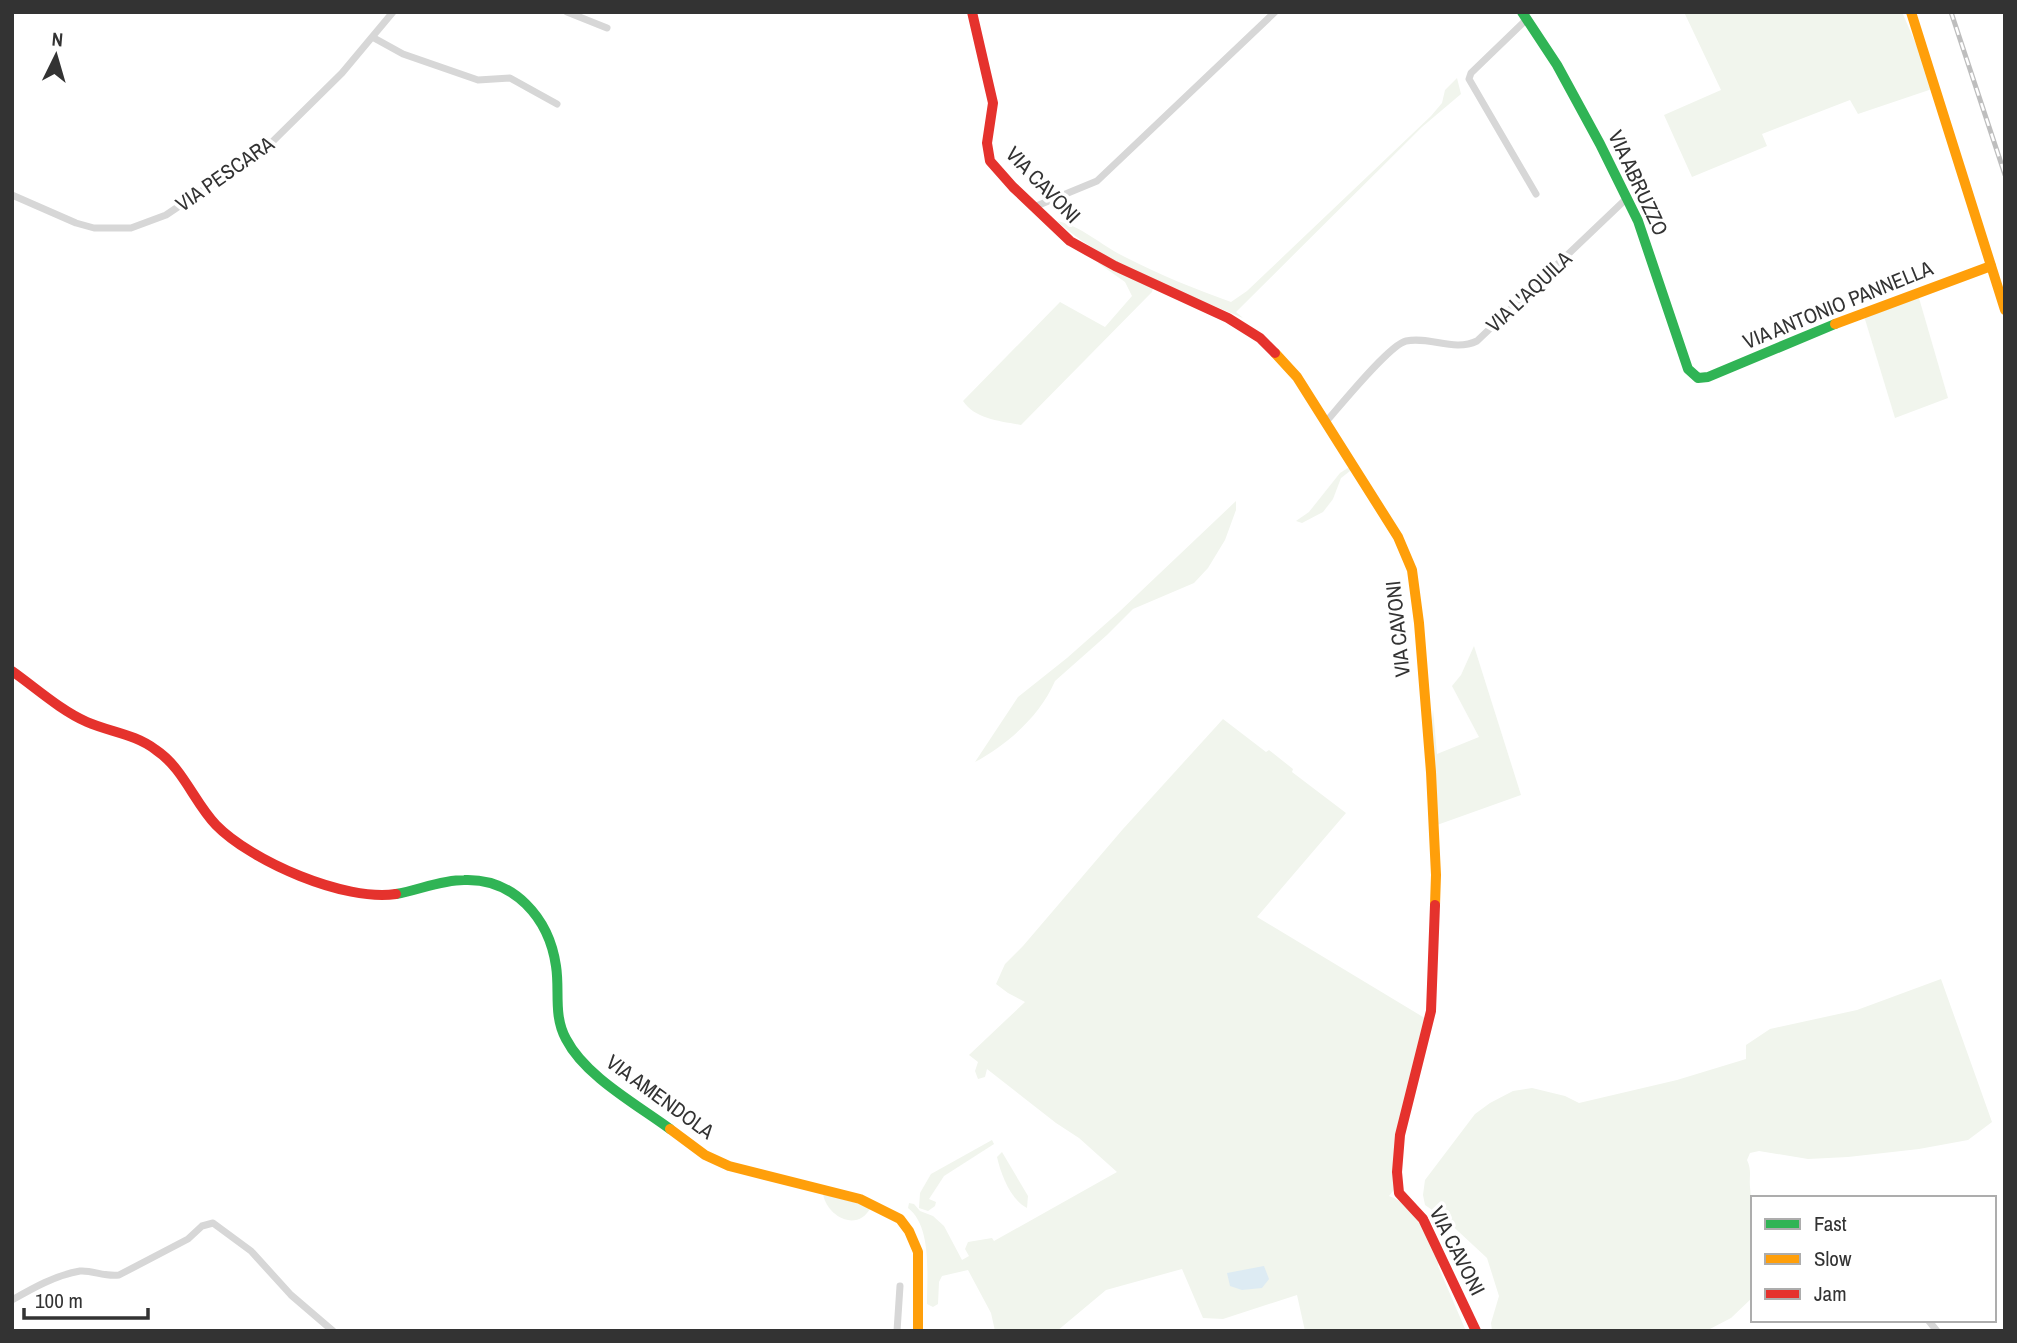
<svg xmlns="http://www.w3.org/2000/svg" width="2017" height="1343" viewBox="0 0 2017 1343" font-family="'Archivo Narrow',sans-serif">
<rect width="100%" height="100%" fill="#fff"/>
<g fill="#f1f5ed">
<polygon points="1684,12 1902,12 1935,88 1858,114 1850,100 1762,134 1767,146 1692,177 1664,115 1721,90"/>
<path d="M1457,78l4,16 -39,33 -186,185 7,6c-62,-27 -135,-51 -186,-97 25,5 45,25 68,36 35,18 70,32 106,45l16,-11 184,-175 11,-13 3,-13z"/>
<path d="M1101,260l52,28 -1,4 -131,133c-21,-4 -46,-6 -58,-24l97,-99 45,25 27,-31 -7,-14 -27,-19z"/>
<polygon points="1919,298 1948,398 1895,418 1864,316"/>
<polygon points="1351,466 1350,471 1341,478 1333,499 1323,512 1302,523 1296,521 1309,512 1340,473"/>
<path d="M1236,501v9l-11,30 -17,28 -14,15 -61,26 -26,26 -52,46c-15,35 -47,63 -80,81l43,-65 49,-39 52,-46z"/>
<polygon points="1474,646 1521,795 1437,825 1431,733 1433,709 1437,754 1479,737 1452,686 1461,675"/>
<path d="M1223,719l43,33 3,-2 24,19 -1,3 54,41 -89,104 171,103 -25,89 -6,77 -8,10c28,10 38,40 50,65l-1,5 28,65h-161l-8,-36 -74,24 -20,-1 -21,-49 -76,21 -49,41h-62l-4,-18 -23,-43 -26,6 -3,6 -1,22 -5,3 -6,-3c0,-28 5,-78 -19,-96l1,-5 5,1 6,7 13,5 11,10 18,34 7,-4 -4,-7 3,-7 24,-4 2,3 123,-69 -38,-34 -23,-15 -69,-54 -2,8 -7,2 -3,-8 3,-9 -9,-7 56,-53 -17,-9 -12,-9 9,-20 18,-18 100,-117z"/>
<path d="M1941,979l51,143 -24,18 -49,9 -71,8 -40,2 -49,-8 -9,2 -3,7c5,11 2,16 3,27 4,36 3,73 3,110l-22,21 -23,12 -216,1 -1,-8 8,-27 -12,-38 -42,-39 -20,-14 -2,-10 2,-15 50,-66 15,-11 23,-12 19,-3 33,8 14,7 98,-23 69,-21v-14l24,-16 87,-19z"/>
<polygon points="992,1140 994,1144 944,1176 929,1199 936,1202 935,1206 928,1211 919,1208 920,1193 931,1174"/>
<path d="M1002,1152l26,44 -1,12c-16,-8 -26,-33 -30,-51z"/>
<path d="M823,1194l48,13c-13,26 -44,10 -48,-13z"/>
</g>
<polygon fill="#ddebf3" points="1264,1266 1269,1279 1262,1288 1242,1290 1230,1286 1227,1273"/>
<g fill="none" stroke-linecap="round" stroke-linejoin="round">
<g stroke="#d7d7d7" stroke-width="7">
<polyline points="567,12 607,28"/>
<polyline points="1527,19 1471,73 1469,79 1536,194"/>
<polyline points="374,38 403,54 478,80 510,78 557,104"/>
<polyline points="12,195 76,223 94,228 131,228 166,215 267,147 342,73 393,12"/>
<polyline points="1034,207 1097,181 1275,12"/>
<path d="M1325,423c15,-17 64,-78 81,-82 24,-5 48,11 71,0l149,-142"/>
<path d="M12,1300c21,-12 44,-25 68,-29 13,-1 24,6 39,4l69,-36 14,-13 11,-3 38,28 40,44 42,36"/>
<polyline points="1928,1320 1937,1331"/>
<polyline points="897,1331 900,1286"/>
</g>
<g stroke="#30b455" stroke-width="10">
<polyline points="1522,12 1557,65 1600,144 1638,221 1688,369 1698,378 1708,377 1835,324"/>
<path d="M396,894c23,-4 45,-14 68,-14 50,-2 85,38 92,86 4,25 -3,49 10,73 19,37 70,65 104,90"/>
</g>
<g stroke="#ff9f0a" stroke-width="10">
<polyline points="1911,12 2005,310"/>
<polyline points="1835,324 1991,266"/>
<polyline points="1275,353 1297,377 1398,537 1412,570 1419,623 1431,772 1436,875 1435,905"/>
<polyline points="670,1129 705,1155 729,1166 860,1199 900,1219 909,1231 918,1252 918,1331"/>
</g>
<g stroke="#e5322d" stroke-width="10">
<polyline points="972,12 993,103 987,143 990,161 1013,187 1070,241 1115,266 1228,318 1260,338 1275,353"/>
<path d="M12,671c24,17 48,39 75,51 23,10 48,12 69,28 27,18 38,52 60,75 35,36 129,77 180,69"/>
<polyline points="1435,905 1431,1011 1400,1135 1397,1172 1399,1193 1423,1219 1476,1331"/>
</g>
<defs>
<polyline id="rail" points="1951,12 2005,175"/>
</defs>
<use href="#rail" stroke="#bebebe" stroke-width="5"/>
<use href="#rail" stroke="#fff" stroke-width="2.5" stroke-dasharray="8" stroke-linecap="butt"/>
</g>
<g text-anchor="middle" stroke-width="7" stroke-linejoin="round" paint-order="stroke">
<g font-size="21" fill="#333" stroke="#fff">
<text transform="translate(225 174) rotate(-35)" y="7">VIA PESCARA</text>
<text transform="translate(1638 183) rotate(65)" y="7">VIA ABRUZZO</text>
<text transform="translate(1043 185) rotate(46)" y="7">VIA CAVONI</text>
<text transform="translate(1529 292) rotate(-43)" y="7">VIA L'AQUILA</text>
<text transform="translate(1838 305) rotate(-22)" y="7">VIA ANTONIO PANNELLA</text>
<text transform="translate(1398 629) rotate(-96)" y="7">VIA CAVONI</text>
<text transform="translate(660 1097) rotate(36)" y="7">VIA AMENDOLA</text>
<text transform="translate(1457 1251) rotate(63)" y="7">VIA CAVONI</text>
</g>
</g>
<rect width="2017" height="1343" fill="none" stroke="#333333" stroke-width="28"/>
<rect x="1751" y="1196" width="245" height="126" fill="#ffffff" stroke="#adadad" stroke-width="2"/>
<rect x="1765" y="1219" width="35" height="10" fill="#30b455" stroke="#adadad" stroke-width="2"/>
<text x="1814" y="1231" font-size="21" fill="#333333">Fast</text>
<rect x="1765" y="1254" width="35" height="10" fill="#ff9f0a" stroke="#adadad" stroke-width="2"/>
<text x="1814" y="1266" font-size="21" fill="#333333">Slow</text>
<rect x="1765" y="1289" width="35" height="10" fill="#e5322d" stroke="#adadad" stroke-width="2"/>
<text x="1814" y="1301" font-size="21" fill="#333333">Jam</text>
<g transform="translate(56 56) rotate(5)" stroke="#ffffff" stroke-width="5" paint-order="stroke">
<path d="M0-5L12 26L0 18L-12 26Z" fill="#333333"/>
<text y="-10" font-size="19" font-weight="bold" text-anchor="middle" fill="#333333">N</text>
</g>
<path d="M24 1308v10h124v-10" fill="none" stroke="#333333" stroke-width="3.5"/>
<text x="35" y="1308" font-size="21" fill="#333333" stroke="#ffffff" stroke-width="5" paint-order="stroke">100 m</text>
</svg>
